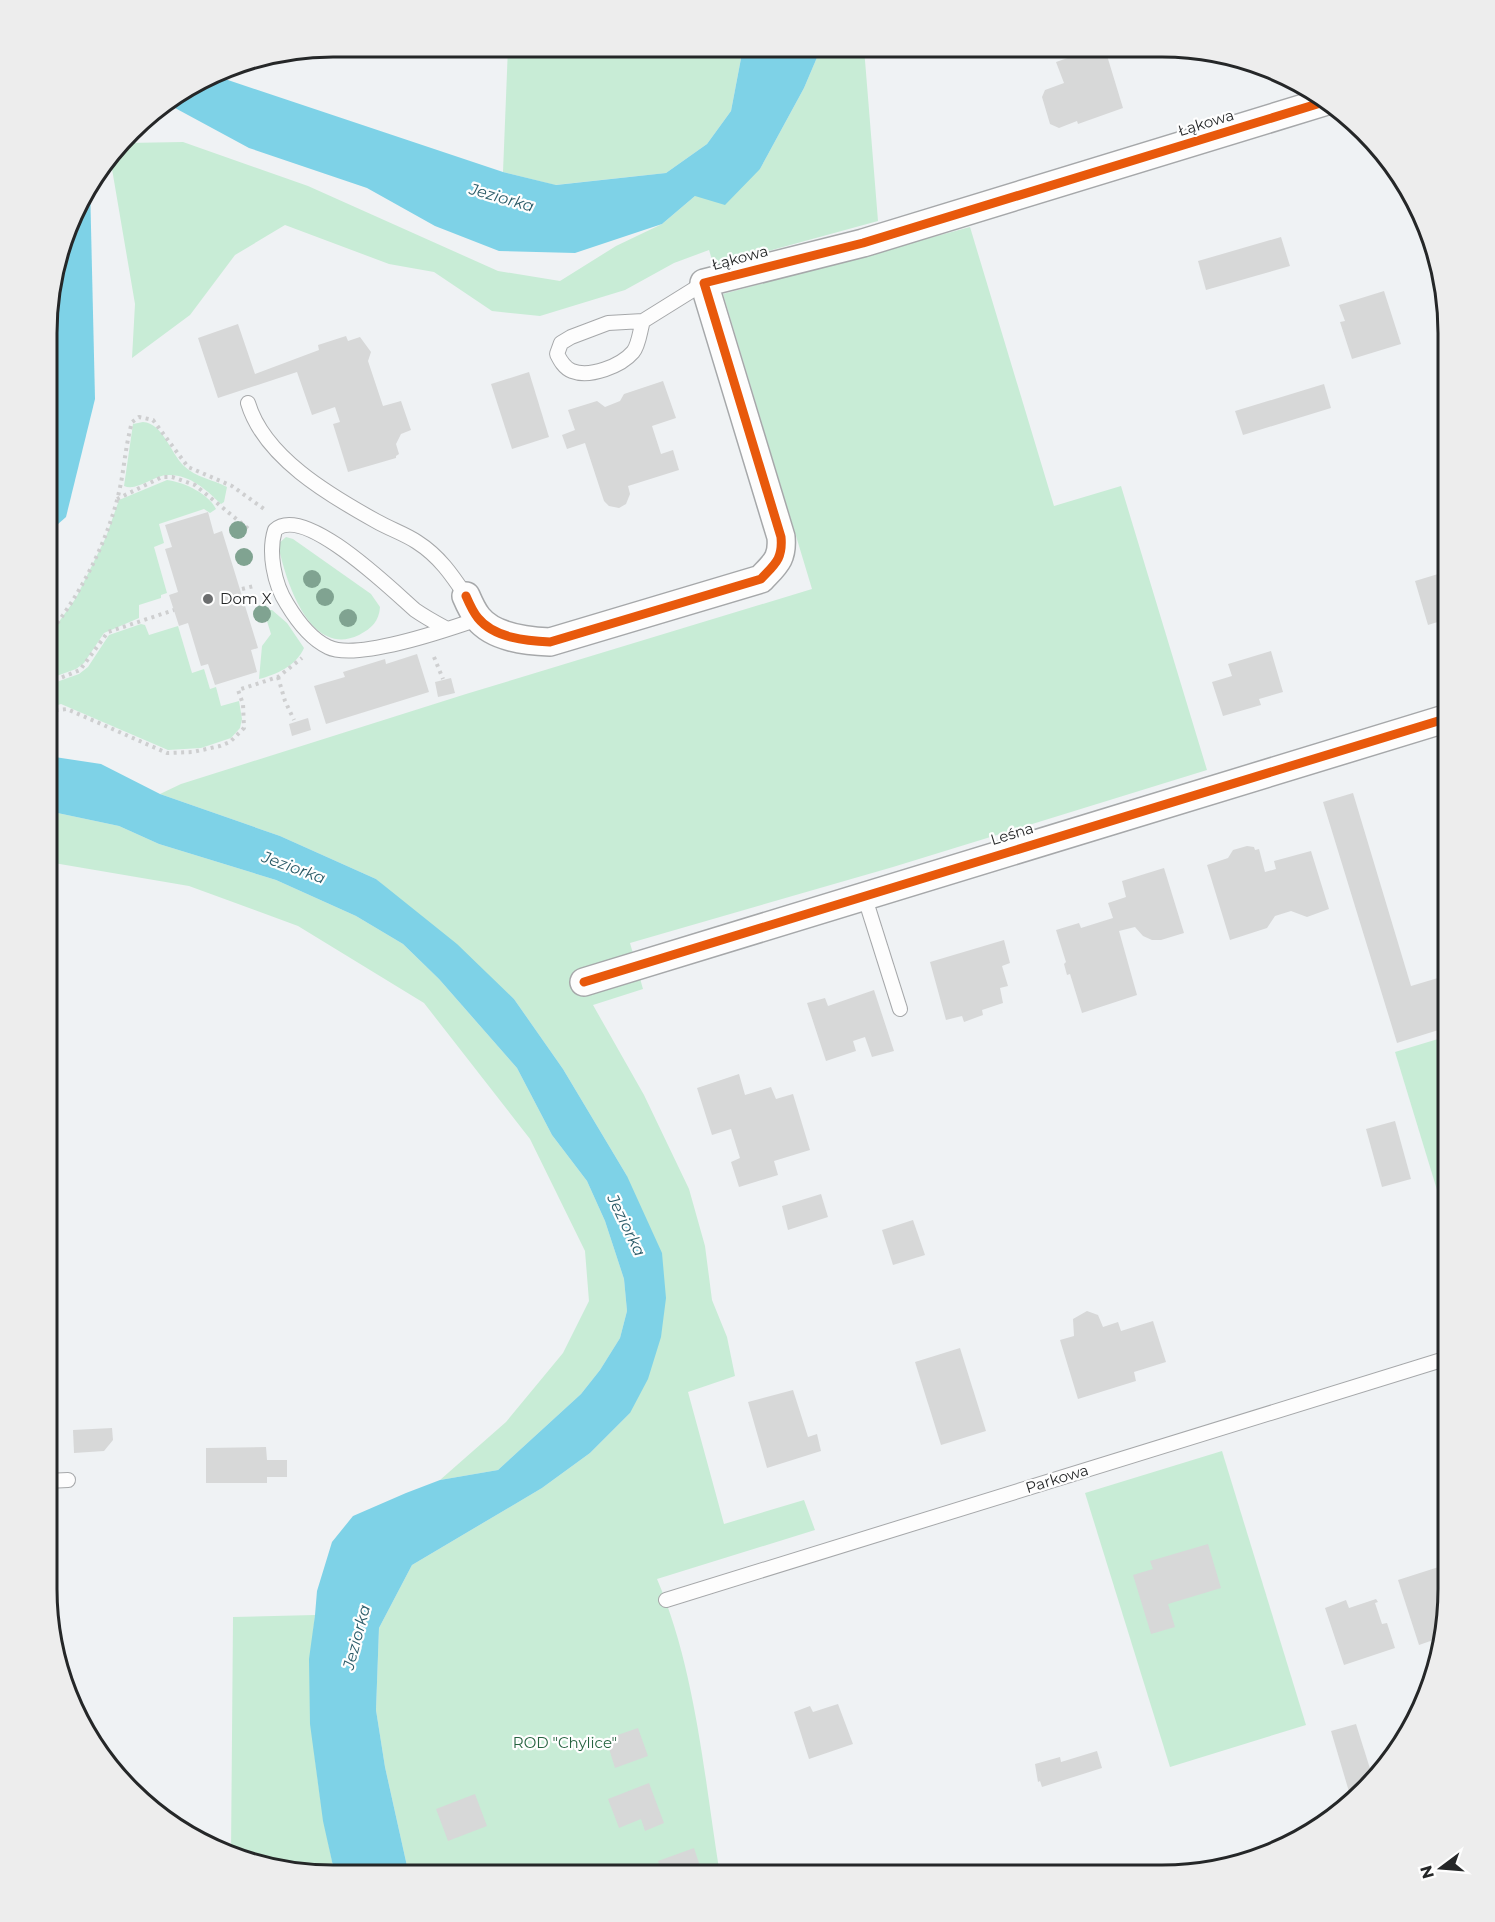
<svg xmlns="http://www.w3.org/2000/svg" width="1495" height="1922" viewBox="0 0 1495 1922" font-family="Montserrat,sans-serif">
<rect width="100%" height="100%" fill="#eff2f4"/>
<g fill="#c8ecd6">
<polygon points="508,47 743,48 731,111 707,144 666,173 555,185 503,172"/>
<polygon points="821,48 864,48 878,221 714,266 709,250 674,263 625,290 540,316 492,311 434,272 389,264 285,225 235,255 190,315 132,358 135,304 112,169 126,143 183,142 308,186 498,271 560,281 616,246 662,224 695,196 760,169 804,88"/>
<path d="M970,227l84,279 67,-20 86,284 -314,97 -263,76 13,46 -50,16 51,90 45,94 16,57 7,54 15,37 8,39 -47,16 36,132 80,-24 11,30 -158,49c39,92 47,197 63,296h-311l-24,-108 -9,-57 3,-82 33,-63 130,-77 48,-35 40,-40 -3,-237 -64,-107 -49,-70 -138,-120 -96,-43 -120,-42 21,-10 285,-90 346,-105 -89,-295z"/>
<path d="M143,422c20,1 28,32 41,44 11,11 30,14 43,21l-3,15 -3,2c-14,-14 -32,-30 -53,-29 -15,0 -31,17 -44,11l9,-62z"/>
<path d="M167,480c17,2 42,14 49,29l-6,4 -6,-4 -45,15 5,19 -10,4 13,46 -6,2v3l-22,7v13l-35,15 -20,30 -8,6 -28,10v-42l28,-39 30,-61 13,-37z"/>
<path d="M286,537l7,2 78,55 9,13c-1,14 -8,21 -21,28 -50,24 -74,-56 -81,-91z"/>
<path d="M263,610h9l15,13 17,25c-7,17 -28,27 -45,31l3,-33 9,-12 -5,-16 -8,-1z"/>
<polygon points="141,624 145,625 149,635 178,626 192,673 204,669 210,689 216,687 221,706 239,701 242,719 240,728 231,738 201,748 168,750 61,704 48,708 48,685 79,674 88,667 109,635"/>
<polygon points="48,811 119,826 159,844 276,880 356,916 403,944 439,979 517,1068 552,1135 587,1181 605,1221 624,1279 627,1311 620,1338 600,1370 581,1394 498,1470 440,1480 506,1422 563,1353 589,1301 585,1251 530,1139 424,1003 298,926 189,886 48,862"/>
<polygon points="1448,1036 1448,1226 1395,1052"/>
<polygon points="1222,1451 1306,1725 1170,1767 1085,1493"/>
<path d="M315,1615c-11,89 1,173 20,260h-21l-73,-15 -10,-5 2,-238z"/>
</g>
<g fill="#7ed2e7">
<polygon points="743,48 821,48 804,88 760,169 725,205 695,196 662,224 575,253 499,251 435,226 367,188 249,148 175,108 150,114 216,76 503,172 556,185 666,173 707,144 731,111"/>
<polygon points="90,184 95,399 66,517 49,532 49,295 85,190"/>
<polygon points="48,756 101,764 160,794 280,836 376,879 457,944 514,999 563,1069 627,1176 662,1253 666,1298 661,1337 648,1379 630,1413 590,1453 542,1488 412,1565 379,1628 376,1710 385,1767 409,1875 335,1875 323,1821 310,1724 309,1659 315,1615 317,1591 332,1542 353,1516 406,1493 440,1480 498,1470 581,1394 600,1370 620,1338 627,1311 624,1279 605,1221 587,1181 552,1135 517,1068 439,979 403,944 356,916 276,880 159,844 119,826 48,811"/>
</g>
<g fill="#d7d8d8">
<polygon points="1094,49 1105,49 1123,108 1078,124 1077,121 1059,128 1050,124 1042,97 1045,90 1064,83 1056,62"/>
<polygon points="1281,237 1290,266 1206,290 1198,261"/>
<polygon points="1384,291 1401,344 1352,359 1340,322 1345,321 1339,305"/>
<polygon points="238,324 255,374 319,350 318,345 346,336 348,341 360,337 371,352 368,361 383,406 401,401 411,430 401,434 396,444 399,454 396,456 396,458 348,472 333,424 340,422 335,407 312,415 297,372 218,398 198,338"/>
<polygon points="529,372 549,437 512,449 491,384"/>
<polygon points="663,381 676,418 652,426 661,454 673,450 679,470 628,486 630,494 626,504 619,508 609,506 604,501 585,443 567,449 562,435 575,430 568,410 597,401 605,407 620,401 624,394"/>
<polygon points="1324,384 1331,408 1243,435 1235,411"/>
<polygon points="208,512 214,534 222,531 258,648 251,650 257,672 215,685 208,664 201,666 188,623 179,626 169,595 178,592 165,549 172,547 165,525"/>
<polygon points="1448,571 1448,634 1444,620 1428,625 1415,581"/>
<polygon points="1271,651 1283,692 1259,699 1261,705 1223,716 1212,682 1232,676 1228,664"/>
<polygon points="417,654 429,692 326,724 314,686 345,677 343,672 385,659 386,664"/>
<polygon points="451,678 455,693 438,697 435,682"/>
<polygon points="308,718 311,730 292,736 289,724"/>
<polygon points="1353,793 1411,986 1448,975 1448,1027 1397,1043 1323,802"/>
<polygon points="1247,846 1254,847 1255,850 1259,849 1265,872 1276,869 1274,861 1311,851 1329,909 1307,917 1291,911 1275,916 1267,928 1230,940 1207,865 1228,858 1233,850"/>
<polygon points="1164,868 1184,933 1161,940 1152,940 1143,936 1135,927 1119,931 1137,995 1082,1013 1070,974 1067,975 1064,964 1066,962 1056,930 1079,923 1081,928 1113,918 1108,903 1126,897 1122,881"/>
<polygon points="1004,940 1010,963 1002,966 1008,986 1000,988 1003,1003 982,1010 983,1015 964,1022 962,1016 946,1020 930,962"/>
<polygon points="874,990 894,1051 872,1057 865,1037 853,1041 856,1051 826,1061 807,1003 825,998 828,1006"/>
<polygon points="739,1074 745,1095 771,1087 776,1099 793,1094 810,1150 774,1161 778,1175 739,1187 731,1162 740,1158 731,1129 712,1135 697,1088"/>
<polygon points="1395,1121 1411,1179 1382,1187 1366,1129"/>
<polygon points="821,1194 828,1217 788,1230 782,1206"/>
<polygon points="913,1220 925,1255 893,1265 882,1230"/>
<polygon points="1087,1311 1098,1315 1103,1327 1118,1322 1121,1331 1153,1321 1166,1362 1134,1372 1136,1381 1078,1399 1060,1340 1074,1336 1073,1319"/>
<polygon points="960,1348 986,1431 941,1445 915,1362"/>
<polygon points="793,1390 808,1437 817,1434 821,1451 767,1468 748,1402"/>
<polygon points="112,1428 113,1440 104,1451 74,1453 73,1430"/>
<polygon points="266,1447 267,1460 287,1460 287,1477 267,1477 267,1483 206,1483 206,1448"/>
<polygon points="1208,1544 1221,1588 1168,1604 1175,1627 1151,1634 1133,1575 1153,1569 1150,1561"/>
<polygon points="1448,1564 1448,1607 1442,1637 1419,1645 1398,1580"/>
<polygon points="1376,1599 1378,1602 1375,1603 1382,1624 1387,1623 1395,1648 1344,1665 1325,1608 1346,1600 1349,1608"/>
<polygon points="838,1704 853,1744 809,1759 794,1712 810,1706 813,1712"/>
<polygon points="1356,1724 1372,1775 1350,1795 1331,1731"/>
<polygon points="638,1728 648,1756 615,1768 606,1739"/>
<polygon points="1097,1751 1102,1768 1042,1787 1040,1781 1038,1782 1035,1764 1060,1757 1061,1762"/>
<polygon points="649,1783 664,1823 645,1831 641,1819 619,1828 608,1799"/>
<polygon points="475,1794 487,1826 448,1841 436,1809"/>
<polygon points="694,1848 703,1875 663,1875 658,1861"/>
</g>
<g fill="none" stroke-linecap="round" stroke-linejoin="round">
<defs>
<g id="lane">
<path d="M643,321c-3,9 -4,24 -10,31 -12,14 -43,26 -61,19 -8,-3 -12,-11 -15,-17l4,-11 10,-6 37,-14 35,-2 61,-38"/>
<path d="M248,403c16,54 81,92 128,118 14,8 29,13 41,21 22,14 35,33 49,54"/>
<path d="M447,629c-11,-6 -22,-12 -32,-19 -23,-20 -111,-107 -140,-80 -7,22 -1,54 12,74 9,15 24,35 41,43 28,14 118,-17 150,-28"/>
<polyline points="864,895 900,1009"/>
<polyline points="47,1481 68,1480"/>
<polyline points="666,1600 1448,1358"/>
</g>
<g id="street">
<path d="M466,596c3,7 7,16 12,22 16,20 49,23 72,24l211,-63c14,-15 22,-20 20,-42l-77,-254 159,-40 464,-142"/>
<polyline points="584,982 1448,718"/>
</g>
</defs>
<use href="#lane" stroke="#a6a8aa" stroke-width="16"/>
<use href="#street" stroke="#a6a8aa" stroke-width="30"/>
<g stroke="#cecfd0" stroke-width="4" stroke-dasharray="3 4.5" stroke-linecap="butt">
<polyline points="117,499 162,477 172,477 195,485 251,531"/>
<polyline points="242,589 254,586"/>
<path d="M48,635c35,-43 65,-104 74,-158 3,-19 5,-37 10,-55l7,-5 14,3 35,47 44,19 32,23"/>
<polyline points="434,657 443,679"/>
<polyline points="278,677 285,701 294,720"/>
<polyline points="48,683 80,670 108,632 174,610"/>
<polyline points="48,711 67,709 167,753 193,752 220,746 230,742 244,728 243,704 238,690 278,677 302,658"/>
</g>
<use href="#lane" stroke="#fdfdfd" stroke-width="14"/>
<use href="#street" stroke="#fdfdfd" stroke-width="27"/>
<defs>
<g id="cycleway">
<path d="M466,596c3,7 7,16 12,22 16,20 49,23 72,24l211,-63c14,-15 22,-20 20,-42l-77,-254 159,-40 464,-142"/>
<polyline points="584,982 1448,718"/>
</g>
</defs>
<use href="#cycleway" stroke="#fefefe" stroke-width="13"/>
<use href="#cycleway" stroke="#e8590c" stroke-width="9"/>
</g>
<g fill="#80a391">
<circle cx="238" cy="530" r="9"/>
<circle cx="244" cy="557" r="9"/>
<circle cx="312" cy="579" r="9"/>
<circle cx="325" cy="597" r="9"/>
<circle cx="262" cy="614" r="9"/>
<circle cx="348" cy="618" r="9"/>
</g>
<circle fill="#6c6e6f" stroke="#fefefe" stroke-width="2" cx="208" cy="599" r="6"/>
<g text-anchor="middle" stroke-width="4.5" stroke-linejoin="round" paint-order="stroke">
<g font-size="15" fill="#252728" stroke="#fefefe">
<text transform="translate(1206 123) rotate(-17)" y="5">Łąkowa</text>
<text transform="translate(740 258) rotate(-15)" y="5">Łąkowa</text>
<text transform="translate(1012 834) rotate(-17)" y="5">Leśna</text>
<text transform="translate(1057 1479) rotate(-17)" y="5">Parkowa</text>
</g>
<g font-size="15" fill="#252728" stroke="#fefefe" text-anchor="start">
<text x="220" y="604">Dom X</text>
</g>
<g font-size="15" fill="#266340" stroke="#fefefe">
<text x="565" y="1748">ROD "Chylice"</text>
</g>
<g font-size="16" font-style="italic" fill="#295a67" stroke="#fefefe">
<text transform="translate(502 197) rotate(16)" y="6">Jeziorka</text>
<text transform="translate(294 867) rotate(20)" y="6">Jeziorka</text>
<text transform="translate(627 1225) rotate(64)" y="6">Jeziorka</text>
<text transform="translate(356 1637) rotate(-75)" y="6">Jeziorka</text>
</g>
</g>
<path d="M0 0H1495V1922H0ZM333 57H1162A276 276 0 0 1 1438 333V1589A276 276 0 0 1 1162 1865H333A276 276 0 0 1 57 1589V333A276 276 0 0 1 333 57Z" fill="#ededed" fill-rule="evenodd"/>
<path fill="none" stroke="#252728" stroke-width="3" d="M333 57H1162A276 276 0 0 1 1438 333V1589A276 276 0 0 1 1162 1865H333A276 276 0 0 1 57 1589V333A276 276 0 0 1 333 57Z"/>
<g transform="translate(1441 1868) rotate(254)" stroke="#fefefe" stroke-width="4.5" paint-order="stroke">
<path d="M0-4.5L10 22L0 15L-10 22Z" fill="#252728"/>
<text y="-9" font-size="16" font-weight="bold" text-anchor="middle" fill="#252728">N</text>
</g>
</svg>
